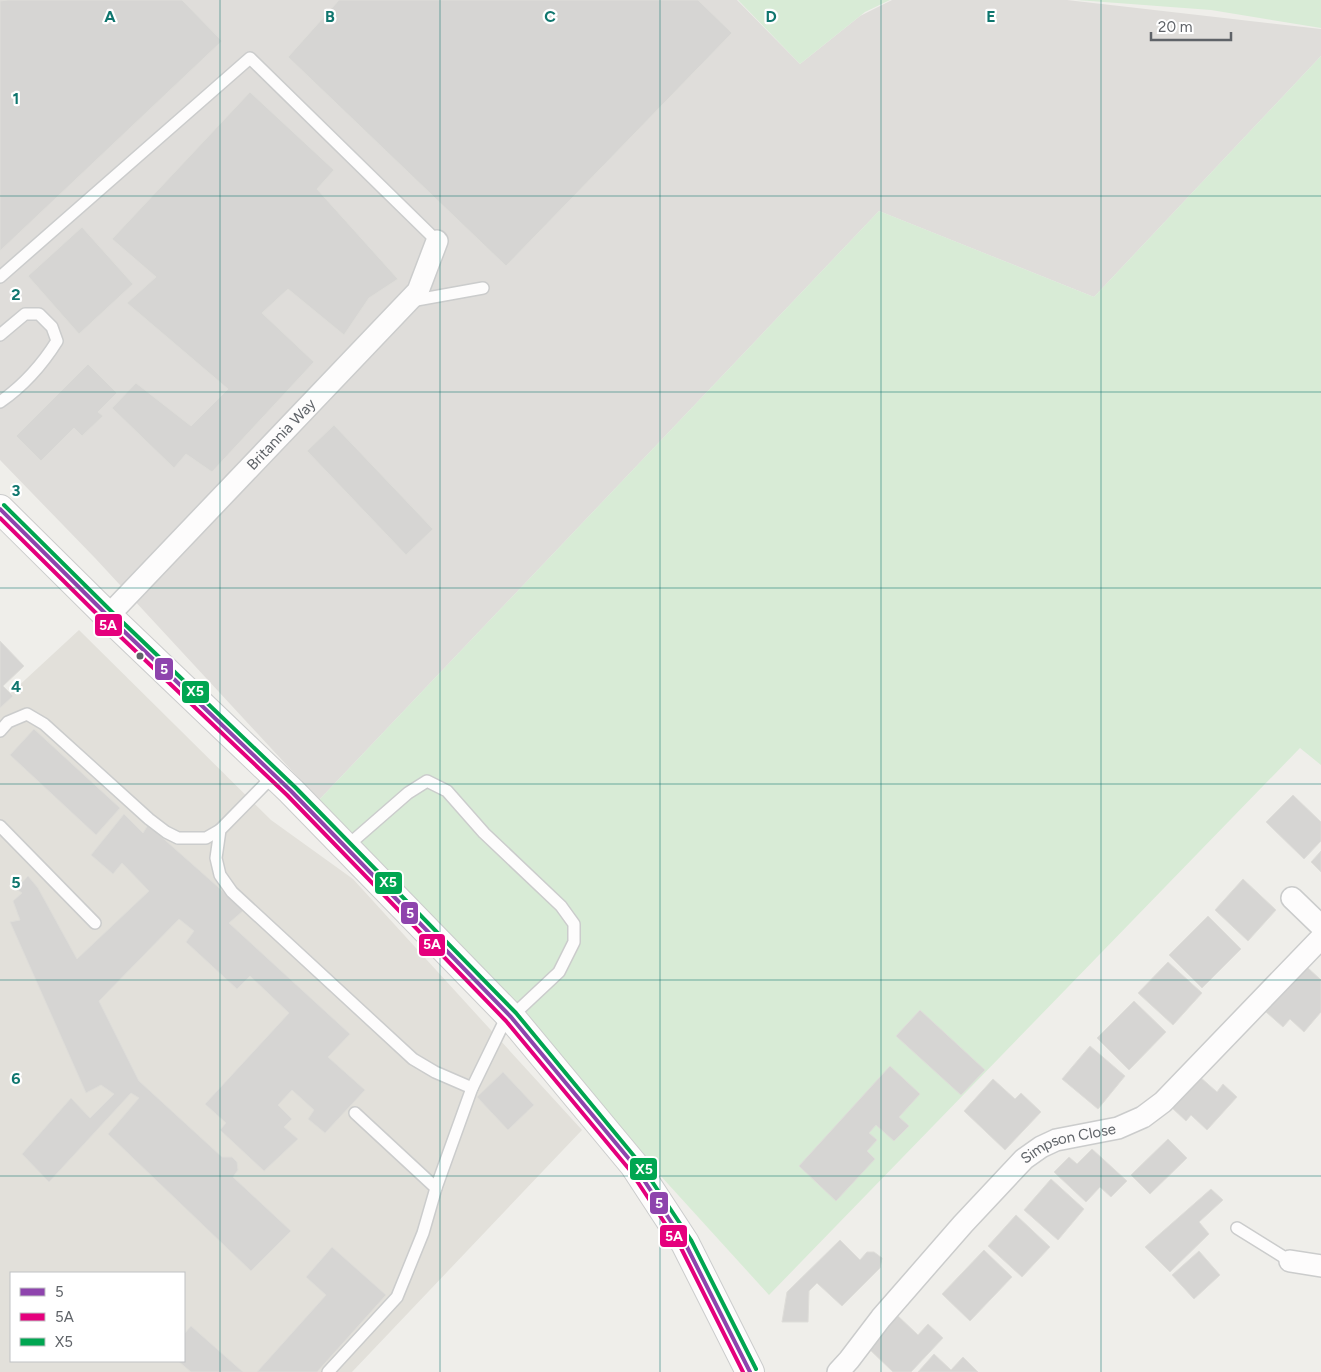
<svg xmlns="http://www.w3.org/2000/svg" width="1321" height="1372" viewBox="0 0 1321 1372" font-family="Figtree,sans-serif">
<rect width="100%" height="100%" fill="#efeeea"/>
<polygon fill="#dfddda" points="0,0 737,0 800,64 860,16 892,0 1067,0 1321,29 1321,56 1094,297 879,211 319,800 95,558 0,460"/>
<path fill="#e2e0da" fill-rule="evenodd" d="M79,630l192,190 82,59 229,251 -230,242h-352v-669zM11,1273h173v88h-173z"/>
<g fill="#d8ebd6">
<polygon points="738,0 890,0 865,12 800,64"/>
<polygon points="1077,0 1321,0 1321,28 1211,10"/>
<polygon points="1321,56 1321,765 1300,748 769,1295 319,800 879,211 1094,297"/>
</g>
<g fill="#d6d5d3" stroke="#deddd9">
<polygon points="8,0 182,0 222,41 0,251 0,1"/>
<polygon points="339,0 698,0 732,33 506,266 288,57"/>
<polygon points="250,92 334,170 317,189 398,279 369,298 344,335 288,289 262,313 314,362 212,472 186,454 174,468 112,408 136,383 191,426 228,389 127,303 156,277 112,239"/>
<polygon points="82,227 133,284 79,334 28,276"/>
<polygon points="88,364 117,393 98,412 103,416 82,436 74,428 41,461 16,436"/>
<polygon points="334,425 433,529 406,555 307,451"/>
<polygon points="0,641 24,666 3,686 13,696 0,708"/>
<polygon points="34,729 120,808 96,835 10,755"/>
<polygon points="1293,795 1321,822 1321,841 1304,859 1266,822"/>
<polygon points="124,814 143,833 148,825 244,910 229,923 350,1034 328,1057 365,1090 325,1133 308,1119 314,1110 292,1090 278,1105 292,1119 284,1127 298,1139 264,1171 220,1130 226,1123 205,1104 289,1013 250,976 237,989 186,942 194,931 179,919 99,1001 139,1081 222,1157 232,1157 237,1162 238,1170 233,1177 291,1231 251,1271 108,1134 139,1098 131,1093 49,1182 22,1154 71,1098 90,1118 114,1094 101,1085 86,1093 10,922 20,920 13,901 22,893 16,889 28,876 38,888 77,959 149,891 122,863 113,874 91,855"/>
<polygon points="1321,851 1321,872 1311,862"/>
<polygon points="1243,879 1276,910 1248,941 1215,910"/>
<polygon points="1208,916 1241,949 1202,988 1169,955"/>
<polygon points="1168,962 1202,993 1173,1025 1138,993"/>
<polygon points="1307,967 1321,980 1321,1012 1304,1032 1290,1019 1283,1027 1266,1012"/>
<polygon points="1134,1001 1166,1032 1129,1070 1097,1038"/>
<polygon points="920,1010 985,1070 961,1095 896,1036"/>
<polygon points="1090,1046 1125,1076 1098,1109 1062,1079"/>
<polygon points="890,1066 920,1094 899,1117 909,1126 894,1141 876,1125 869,1133 877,1140 867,1151 875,1159 836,1201 799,1166"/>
<polygon points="503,1072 534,1105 508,1130 477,1097"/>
<polygon points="1200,1077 1217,1092 1223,1084 1237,1097 1207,1130 1191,1115 1186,1121 1171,1107"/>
<polygon points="993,1079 1015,1099 1021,1093 1041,1112 1005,1150 964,1111"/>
<polygon points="1168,1139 1187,1158 1150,1194 1131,1175"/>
<polygon points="1092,1149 1127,1181 1111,1197 1100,1187 1086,1202 1054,1172 1069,1157 1077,1164"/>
<polygon points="1051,1179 1084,1209 1058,1240 1024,1210"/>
<polygon points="1211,1189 1223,1200 1199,1222 1209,1234 1170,1272 1145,1247"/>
<polygon points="1016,1215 1050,1247 1022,1277 988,1246"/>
<polygon points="840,1240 860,1260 867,1252 874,1252 882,1258 880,1268 842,1306 817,1283 809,1291 808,1322 782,1322 787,1292"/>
<polygon points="332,1247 386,1295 317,1372 257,1372 326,1295 306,1277"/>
<polygon points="984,1250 1012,1277 970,1321 942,1294"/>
<polygon points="1199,1251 1220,1275 1194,1299 1172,1275"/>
<polygon points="897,1315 918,1335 928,1324 943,1338 911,1372 893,1372 867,1347"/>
<polygon points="191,1326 243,1372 191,1372 178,1361 184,1361 184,1334"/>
<polygon points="934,1354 951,1370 963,1357 978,1372 918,1372"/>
</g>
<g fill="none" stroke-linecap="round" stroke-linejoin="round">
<defs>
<g id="service">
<polyline points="0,277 250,58 437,241"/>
<polyline points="411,301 483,288"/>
<path d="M0,335l25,-21h14l13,13 5,14c-15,24 -34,45 -57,61"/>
<polyline points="0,731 8,722 27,714 44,724 149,819 166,832 178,838 206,838 220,830"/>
<polyline points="274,775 220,830 216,858 220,875 232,892 413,1059 435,1072 472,1088"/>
<polyline points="0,826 95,923"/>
<polyline points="346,847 408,793 427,781 447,791 484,833 561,906 574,924 574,942 559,972 511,1017"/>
<polyline points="355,1113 436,1188"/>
<polyline points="1237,1228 1290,1261"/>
<polyline points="328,1372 397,1297 423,1233 436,1188 472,1088 508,1014"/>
</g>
<g id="minor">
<path id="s1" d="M108,616l310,-325 19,-50"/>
<polyline points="1292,898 1321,926"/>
<polyline points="1290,1261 1321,1266"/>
<path id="s2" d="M838,1372l11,-12 32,-42 82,-94 61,-65 17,-12 15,-7 62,-12 25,-11 20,-15 158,-164"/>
</g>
<polyline id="tertiary" points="0,509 108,616 291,791 511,1017 634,1165 685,1243 750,1372"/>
</defs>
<use href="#service" stroke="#cbcccc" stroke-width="14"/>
<use href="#minor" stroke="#cbcccc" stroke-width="24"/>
<use href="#tertiary" stroke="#cbcccc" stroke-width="30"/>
<use href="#service" stroke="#fdfcfc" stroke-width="11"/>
<use href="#minor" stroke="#fdfcfc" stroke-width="21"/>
<use href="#tertiary" stroke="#fdfcfc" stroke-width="28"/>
<defs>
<polyline id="bus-1" points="0,509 108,616 291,791 511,1017 634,1165 685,1243 750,1372"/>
<polyline id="bus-2" points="0,518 104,621 287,795 506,1021 629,1169 680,1246 743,1372"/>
<polyline id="bus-3" points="4,505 112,612 295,787 516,1013 639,1162 691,1240 756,1369"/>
</defs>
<use href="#bus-1" stroke="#fff" stroke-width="8"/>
<use href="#bus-2" stroke="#fff" stroke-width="8"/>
<use href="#bus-3" stroke="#fff" stroke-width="8"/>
<use href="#bus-1" stroke="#8e44ad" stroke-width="4"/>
<use href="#bus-2" stroke="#e5007d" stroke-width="4"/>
<use href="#bus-3" stroke="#00a651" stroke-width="4"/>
</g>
<path fill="none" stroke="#0f766e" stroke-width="1" stroke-opacity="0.55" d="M220,0v1372M440,0v1372M660,0v1372M881,0v1372M1101,0v1372M0,196h1321M0,392h1321M0,588h1321M0,784h1321M0,980h1321M0,1176h1321"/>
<circle fill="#5f6368" stroke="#fff" stroke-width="2" cx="140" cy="656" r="4.5"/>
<g text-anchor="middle" stroke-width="4.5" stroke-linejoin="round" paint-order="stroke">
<g font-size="15" fill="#5f6368" stroke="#fff">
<text dy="5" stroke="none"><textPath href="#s1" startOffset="251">Britannia Way</textPath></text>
<text dy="5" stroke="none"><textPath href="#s2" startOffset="331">Simpson Close</textPath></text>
</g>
</g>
<g font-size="16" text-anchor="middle" font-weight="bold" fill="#0f766e" stroke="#fff" stroke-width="4.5" stroke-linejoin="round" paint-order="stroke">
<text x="110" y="22">A</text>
<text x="330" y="22">B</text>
<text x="550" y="22">C</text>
<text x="771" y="22">D</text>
<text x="991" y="22">E</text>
<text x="16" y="104">1</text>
<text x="16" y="300">2</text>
<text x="16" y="496">3</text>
<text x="16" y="692">4</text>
<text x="16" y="888">5</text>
<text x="16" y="1084">6</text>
</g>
<g stroke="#fff" stroke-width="2">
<rect x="94" y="613" width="29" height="24" rx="5" fill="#e5007d"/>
<rect x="154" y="657" width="20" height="24" rx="5" fill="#8e44ad"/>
<rect x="181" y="680" width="29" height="24" rx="5" fill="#00a651"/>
<rect x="374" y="871" width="29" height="24" rx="5" fill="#00a651"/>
<rect x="400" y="901" width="19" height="24" rx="5" fill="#8e44ad"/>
<rect x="418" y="933" width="28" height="24" rx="5" fill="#e5007d"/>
<rect x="629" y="1157" width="29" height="24" rx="5" fill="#00a651"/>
<rect x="649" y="1191" width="20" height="24" rx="5" fill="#8e44ad"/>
<rect x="659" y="1224" width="29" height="24" rx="5" fill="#e5007d"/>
</g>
<g font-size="14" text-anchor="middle" font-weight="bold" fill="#fff">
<text x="108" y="630">5A</text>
<text x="164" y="674">5</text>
<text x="195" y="696">X5</text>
<text x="388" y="887">X5</text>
<text x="410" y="918">5</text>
<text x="432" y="949">5A</text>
<text x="644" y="1174">X5</text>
<text x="659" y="1208">5</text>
<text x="674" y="1241">5A</text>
</g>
<rect x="10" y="1272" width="175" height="90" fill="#ffffff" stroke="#bfc1c3"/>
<rect x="20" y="1288" width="25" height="8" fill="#8e44ad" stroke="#bfc1c3"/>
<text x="55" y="1297" font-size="15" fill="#5f6368">5</text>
<rect x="20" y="1313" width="25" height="8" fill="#e5007d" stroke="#bfc1c3"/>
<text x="55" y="1322" font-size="15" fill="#5f6368">5A</text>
<rect x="20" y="1338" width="25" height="8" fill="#00a651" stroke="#bfc1c3"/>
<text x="55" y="1347" font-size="15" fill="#5f6368">X5</text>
<path d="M1151 32v8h80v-8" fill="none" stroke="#5f6368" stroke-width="2.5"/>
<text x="1158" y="32" font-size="15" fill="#5f6368" stroke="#ffffff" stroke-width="4" paint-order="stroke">20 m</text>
</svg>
